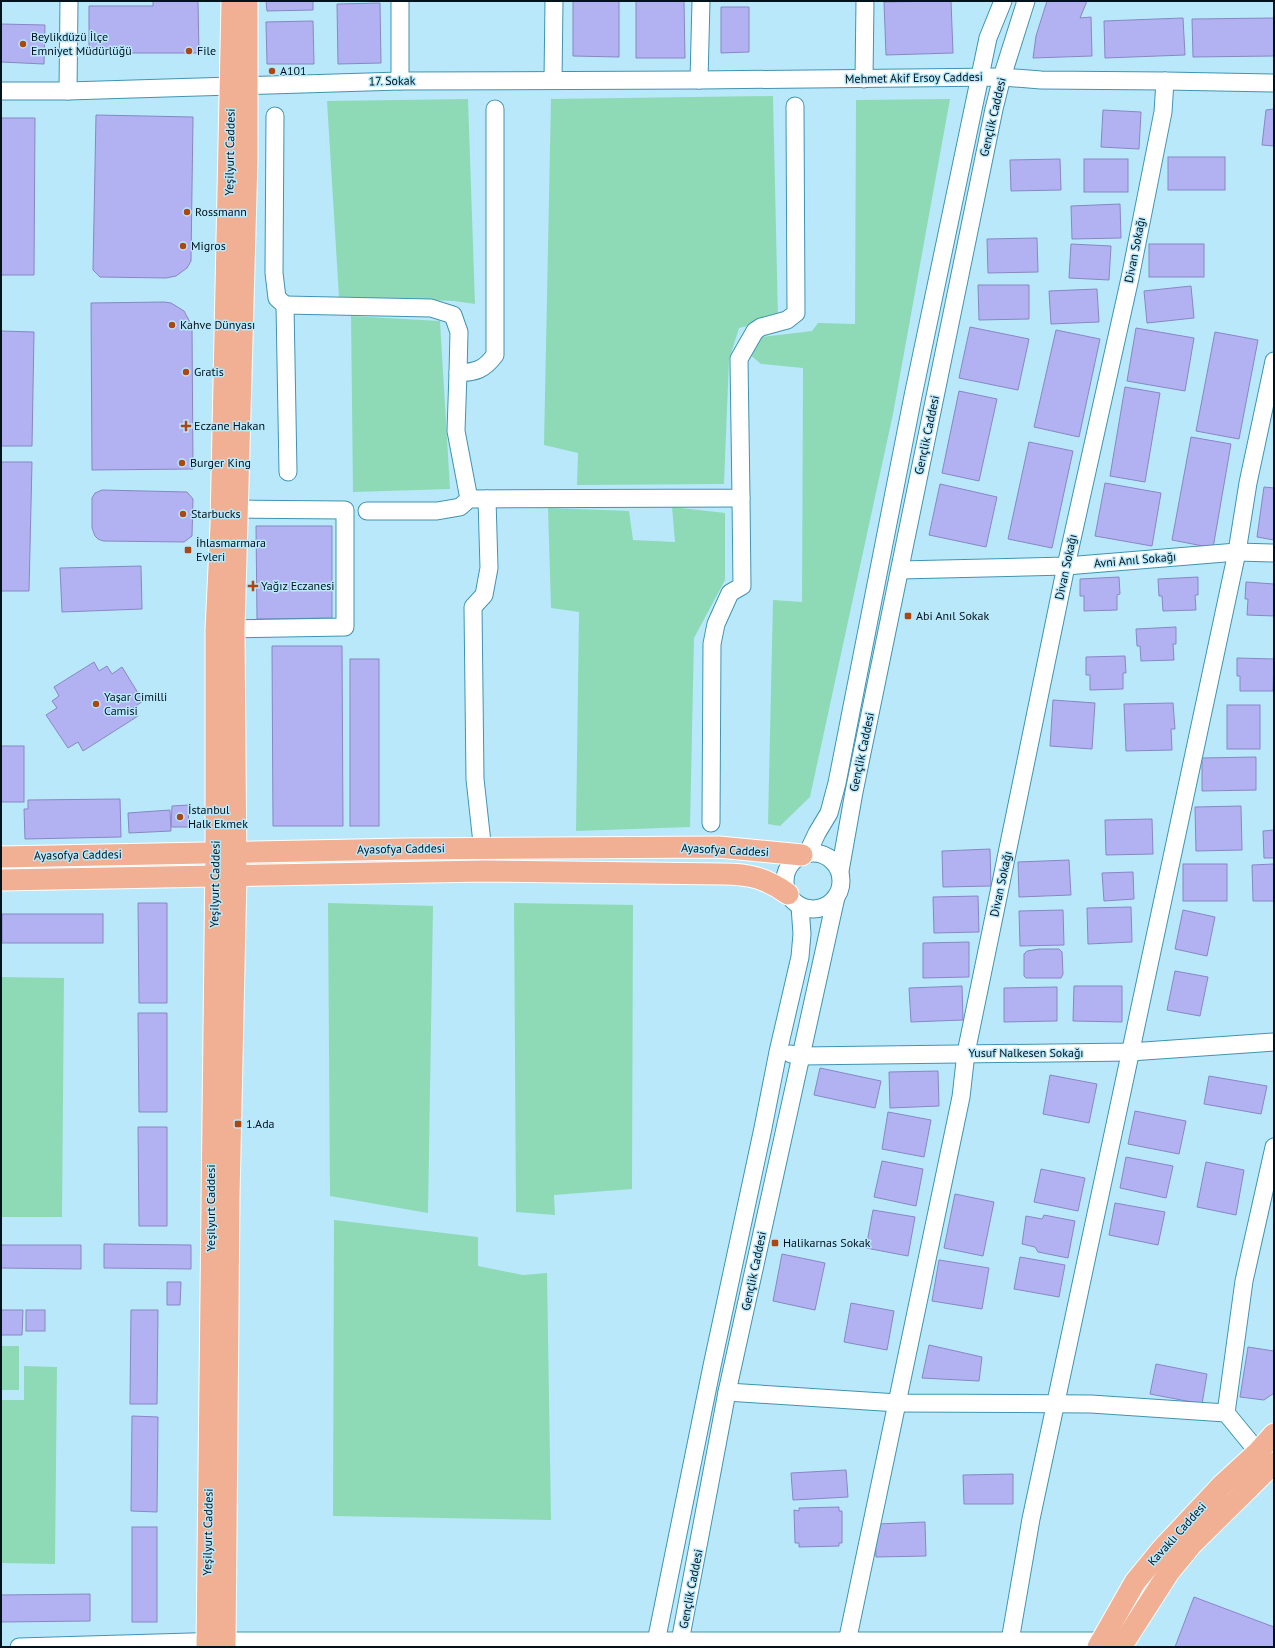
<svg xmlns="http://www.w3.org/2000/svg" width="1275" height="1648" viewBox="0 0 1275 1648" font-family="'PT Sans',sans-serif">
<rect width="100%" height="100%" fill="#b9e8fb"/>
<g fill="#8edab7">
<polygon points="773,96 778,319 739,328 729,360 724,484 577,485 578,453 544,445 551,99"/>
<polygon points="468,99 475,304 454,301 339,297 327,101"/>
<polygon points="950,99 893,414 810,797 780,826 768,824 773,600 802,602 803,368 761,364 748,353 761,337 812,331 818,323 855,324 856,100"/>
<polygon points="351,316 440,321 450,489 353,492"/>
<polygon points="672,507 725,513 725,580 694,638 690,827 576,831 579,612 551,608 548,508 629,511 633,540 675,542"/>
<polygon points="328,903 433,906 428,1213 330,1196"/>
<polygon points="514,903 633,905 632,1189 554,1195 555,1215 516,1212"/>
<polygon points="1,977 64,978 62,1217 1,1217"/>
<polygon points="334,1220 478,1237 478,1266 523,1275 547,1273 551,1520 333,1516"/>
<rect x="1" y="1346" width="18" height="44"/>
<polygon points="24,1366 57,1367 55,1564 1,1563 1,1400 24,1400"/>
</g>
<g fill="#b2b2f3" stroke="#8887c5">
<polygon points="153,1 198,1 199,53 89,53 89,6 153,6"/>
<polygon points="266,1 313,1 313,10 267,11"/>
<polygon points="573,1 619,1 619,57 573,56"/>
<polygon points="636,1 684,1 685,58 636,58"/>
<polygon points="951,1 953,53 886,55 884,2"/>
<polygon points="1047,1 1087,1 1080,18 1091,17 1092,56 1033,58 1036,36"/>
<polygon points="380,3 381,63 338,64 337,4"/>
<polygon points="721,7 749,7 749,52 721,53"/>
<polygon points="1183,18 1185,55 1105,58 1104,21"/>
<polygon points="1274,18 1274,56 1193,57 1192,19"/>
<polygon points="313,21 314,64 267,64 266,22"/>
<polygon points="1,24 45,25 44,64 1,62"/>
<polygon points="1274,109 1274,146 1262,145 1266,110"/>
<polygon points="1103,110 1141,112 1139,149 1101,147"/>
<polygon points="96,115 193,117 191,261 187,268 176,276 166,278 100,277 93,270"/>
<polygon points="1,118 35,118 34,275 1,275"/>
<rect x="1168" y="157" width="57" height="33"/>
<polygon points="1060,159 1061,190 1011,191 1010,160"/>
<rect x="1084" y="159" width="44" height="33"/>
<polygon points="1120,204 1121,238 1072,239 1071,206"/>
<polygon points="1037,238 1038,272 988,273 987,239"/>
<polygon points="1071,244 1111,246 1109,280 1069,278"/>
<rect x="1149" y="244" width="55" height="33"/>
<polygon points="978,285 1029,285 1029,319 979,320"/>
<polygon points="1191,286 1194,318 1147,323 1144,291"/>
<polygon points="1097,289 1099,322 1051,324 1049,291"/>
<polygon points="164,302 171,303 184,311 192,326 193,469 92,470 91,303"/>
<polygon points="970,327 1029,339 1018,390 959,378"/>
<polygon points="1136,328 1194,338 1185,391 1127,381"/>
<polygon points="1056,330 1100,339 1079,437 1034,427"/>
<polygon points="1,331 34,332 32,446 1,446"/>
<polygon points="1215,332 1258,340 1239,439 1196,431"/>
<polygon points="1125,387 1160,393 1145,482 1110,476"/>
<polygon points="959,391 997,399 979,481 942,473"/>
<polygon points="1191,437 1231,444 1213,548 1172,540"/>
<polygon points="1029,442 1073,451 1052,548 1008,539"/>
<polygon points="1,462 32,462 29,591 1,591"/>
<polygon points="1105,483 1161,493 1152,546 1095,536"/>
<polygon points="940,484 997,497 986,547 929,535"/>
<polygon points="1264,487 1274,488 1274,540 1257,537"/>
<polygon points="102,490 187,492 193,499 192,536 184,542 103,541 98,539 95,536 92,528 92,498 95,493"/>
<polygon points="256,526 332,526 332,618 257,619"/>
<polygon points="141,566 142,609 62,612 60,568"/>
<polygon points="1119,577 1120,594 1117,595 1117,610 1084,611 1084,596 1080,596 1080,579"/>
<polygon points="1198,577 1198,595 1195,595 1196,610 1163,611 1162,596 1159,596 1158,579"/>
<polygon points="1246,582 1274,584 1274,616 1247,615 1248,599 1245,599"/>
<polygon points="1176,627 1176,644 1173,644 1174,660 1141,661 1140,646 1137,646 1136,629"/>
<polygon points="272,646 342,646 343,826 273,826"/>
<polygon points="1125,656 1126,673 1123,673 1123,689 1090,690 1090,675 1086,675 1086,657"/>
<polygon points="1237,658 1274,659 1273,691 1240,691 1240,676 1237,676"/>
<rect x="350" y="659" width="29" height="167"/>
<polygon points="94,662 99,671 107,666 112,674 122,667 143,701 133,708 138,716 83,751 78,742 68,748 46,715 57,708 52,701 59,696 54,687"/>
<polygon points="1053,700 1095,703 1092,749 1050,746"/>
<polygon points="1173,703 1175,729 1171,729 1172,750 1126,751 1124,704"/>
<rect x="1227" y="705" width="33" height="44"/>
<rect x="1" y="746" width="23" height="56"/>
<polygon points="1256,757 1256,790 1202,791 1202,758"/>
<polygon points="120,799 121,837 25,839 24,809 28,809 28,800"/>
<polygon points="189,805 188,827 171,827 172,806"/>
<polygon points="1241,806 1242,850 1196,851 1195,807"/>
<polygon points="170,810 171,831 129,833 128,813"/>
<polygon points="1152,819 1153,854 1106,855 1105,820"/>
<polygon points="1274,830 1274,858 1264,858 1263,831"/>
<polygon points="990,849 991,886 943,887 942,851"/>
<polygon points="1069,860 1071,895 1019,897 1018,862"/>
<rect x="1183" y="864" width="44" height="37"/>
<polygon points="1274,864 1274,901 1253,901 1252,865"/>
<polygon points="1133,872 1134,899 1104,901 1102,873"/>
<polygon points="978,896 979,932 934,933 933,897"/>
<polygon points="138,903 167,903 167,1003 139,1003"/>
<polygon points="1131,907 1132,942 1088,944 1087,908"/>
<polygon points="1063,910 1064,945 1020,946 1019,911"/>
<polygon points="1183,910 1215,917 1207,956 1175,949"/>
<rect x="2" y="914" width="101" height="29"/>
<polygon points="969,942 969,977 923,978 923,943"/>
<polygon points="1039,949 1059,949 1062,952 1063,974 1061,978 1026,978 1024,976 1024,954 1027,951"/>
<polygon points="1175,971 1208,977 1200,1016 1167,1010"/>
<polygon points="962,986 963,1020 911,1022 909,988"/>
<polygon points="1074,986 1122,986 1122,1022 1073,1021"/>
<polygon points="1057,987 1057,1021 1004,1022 1004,988"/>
<polygon points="138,1013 167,1013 167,1112 139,1112"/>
<polygon points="820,1068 881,1081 875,1108 814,1095"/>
<polygon points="938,1071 939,1106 890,1108 889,1072"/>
<polygon points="1050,1075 1097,1084 1089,1123 1043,1114"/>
<polygon points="1209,1076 1267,1086 1261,1114 1204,1104"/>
<polygon points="1135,1111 1186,1121 1179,1154 1128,1144"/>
<polygon points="888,1112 931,1120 924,1157 882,1149"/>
<polygon points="138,1127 167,1127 167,1226 139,1226"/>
<polygon points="1126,1157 1173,1166 1166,1198 1120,1188"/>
<polygon points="882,1161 923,1169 916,1206 874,1197"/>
<polygon points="1206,1162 1244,1170 1236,1215 1197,1207"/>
<polygon points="1041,1169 1085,1178 1078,1211 1034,1202"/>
<polygon points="955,1194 994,1202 983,1256 944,1248"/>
<polygon points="1115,1203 1165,1212 1158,1245 1109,1235"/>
<polygon points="873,1210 915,1217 908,1256 866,1248"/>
<polygon points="1044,1215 1075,1221 1068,1258 1038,1252 1035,1247 1022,1244 1026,1216 1042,1219"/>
<polygon points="104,1244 191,1245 191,1269 104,1268"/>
<polygon points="1,1245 81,1245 81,1269 1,1268"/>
<polygon points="782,1254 825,1263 815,1310 773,1301"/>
<polygon points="1020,1257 1065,1265 1059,1297 1014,1289"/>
<polygon points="939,1260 989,1268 982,1309 932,1301"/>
<polygon points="167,1282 181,1282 180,1305 167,1305"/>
<polygon points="851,1303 894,1311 887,1350 844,1342"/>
<polygon points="1,1310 23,1310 22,1335 1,1335"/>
<rect x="26" y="1310" width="19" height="21"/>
<polygon points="131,1310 158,1310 157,1404 130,1404"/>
<polygon points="929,1345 982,1357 979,1381 922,1378"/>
<polygon points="1248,1347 1274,1351 1274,1393 1264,1400 1240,1397"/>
<polygon points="1156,1364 1207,1374 1202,1404 1150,1394"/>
<polygon points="132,1416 158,1417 157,1512 131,1511"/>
<polygon points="846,1470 848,1497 793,1500 791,1473"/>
<polygon points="1013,1474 1013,1504 964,1504 963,1475"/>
<polygon points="839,1507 839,1511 842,1511 842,1543 839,1543 839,1546 799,1547 799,1543 795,1543 794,1510 799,1511 799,1508"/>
<polygon points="925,1522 926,1556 876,1557 875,1534 879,1534 878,1524"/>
<rect x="132" y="1527" width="25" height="95"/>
<polygon points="90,1594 90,1621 1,1622 1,1595"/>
<polygon points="1194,1597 1274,1627 1274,1647 1175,1647"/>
</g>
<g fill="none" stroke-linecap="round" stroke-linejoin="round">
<defs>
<g id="minor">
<polyline points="864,79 865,1"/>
<polyline points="553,80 554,1"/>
<polyline points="699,80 701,1"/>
<polyline points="400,81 400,1"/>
<polyline points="1,91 68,91 400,81 699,80 1002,77 1041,80 1165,81 1274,83"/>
<polyline points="68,91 69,1"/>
<polyline points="275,116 274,273 277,298 285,305"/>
<polyline points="288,472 285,305 431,308 453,315 459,332 458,373"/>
<path d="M469,499l-13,-68 2,-58c18,-1 26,-3 37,-18v-246"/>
<polyline points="367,511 437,511 460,507 469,499 741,498 739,359 755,331 761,327 787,320 796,313 795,106"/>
<polyline points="900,570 1066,566 1237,552 1274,553"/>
<polyline points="222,629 345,627 345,510 238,509"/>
<polyline points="711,823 712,644 716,624 730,593 742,586 741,498"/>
<circle cx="813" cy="881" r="28"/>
<polyline points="807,854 817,833 829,813 837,783 913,396 988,38 1003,1"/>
<polyline points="484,861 475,779 473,607 484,595 489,568 487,499"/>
<polyline points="840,871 854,792 994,109 1002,77 1026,1"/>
<polyline points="791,1054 801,1056 1130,1052 1274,1042"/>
<polyline points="727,1392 898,1403 1091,1404 1226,1413 1258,1452"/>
<polyline points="1226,1413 1244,1281 1274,1147"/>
<polyline points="1010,1641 1031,1519 1237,552 1248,483 1274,361"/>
<polyline points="19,1647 225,1641 1101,1641"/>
<polyline points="655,1647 712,1366 763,1128 778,1052 800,957 802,934 800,906"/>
<polyline points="679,1647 727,1392 836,897"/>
<polyline points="846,1647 961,1097 966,1053 1066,566 1130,278 1163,112 1165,81"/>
</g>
<g id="major">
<polyline points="1,857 406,849 719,847 802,855"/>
<path d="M1,880l483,-9 239,3c26,0 43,4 65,20"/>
<polyline points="207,1647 216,853 216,630 221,525 232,1"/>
<polyline points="225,1647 229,1197 236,876 234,629 247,159 247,1"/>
<polyline points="1098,1647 1135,1582 1162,1549 1222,1485 1258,1452 1274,1434"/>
<polyline points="1121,1647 1169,1572 1191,1545 1274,1463"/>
</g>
</defs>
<use href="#minor" stroke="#4094b1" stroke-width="19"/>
<use href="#major" stroke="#fff" stroke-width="23"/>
<use href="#minor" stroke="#fff" stroke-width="17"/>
<use href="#major" stroke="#f1b093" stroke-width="21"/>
</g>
<g fill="#ab4711" stroke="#b9e8fb" stroke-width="1.5">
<circle cx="23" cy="44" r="4"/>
<circle cx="189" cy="51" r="4"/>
<circle cx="272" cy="71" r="4"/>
<circle cx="187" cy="212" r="4"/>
<circle cx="183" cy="246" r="4"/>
<circle cx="172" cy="325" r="4"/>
<circle cx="186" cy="372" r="4"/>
<path d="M184 420h4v4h4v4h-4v4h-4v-4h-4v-4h4z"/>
<circle cx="182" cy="463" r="4"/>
<circle cx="183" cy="514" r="4"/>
<rect x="184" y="546" width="8" height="8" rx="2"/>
<path d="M251 580h4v4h4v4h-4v4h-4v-4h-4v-4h4z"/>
<rect x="904" y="612" width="8" height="8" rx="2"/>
<circle cx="96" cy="704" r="4"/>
<circle cx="180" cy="817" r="4"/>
<rect x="234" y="1120" width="8" height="8" rx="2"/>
<rect x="771" y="1239" width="8" height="8" rx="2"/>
</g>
<g text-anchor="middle" stroke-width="3" stroke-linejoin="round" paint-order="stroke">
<g font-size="12" fill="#00121b" stroke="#b9e8fb" text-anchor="start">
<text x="31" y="41">Beylikdüzü İlçe<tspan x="31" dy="14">Emniyet Müdürlüğü</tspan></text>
<text x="197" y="55">File</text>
<text x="280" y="75">A101</text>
<text x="195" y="216">Rossmann</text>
<text x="191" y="250">Migros</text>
<text x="180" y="329">Kahve Dünyası</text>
<text x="194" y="376">Gratis</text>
<text x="194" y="430">Eczane Hakan</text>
<text x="190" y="467">Burger King</text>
<text x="191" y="518">Starbucks</text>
<text x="196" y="547">İhlasmarmara<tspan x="196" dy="14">Evleri</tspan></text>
<text x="261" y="590">Yağız Eczanesi</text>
<text x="916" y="620">Abi Anıl Sokak</text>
<text x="104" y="701">Yaşar Cimilli<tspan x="104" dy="14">Camisi</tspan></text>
<text x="188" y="814">İstanbul<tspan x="188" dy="14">Halk Ekmek</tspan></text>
<text x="246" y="1128">1.Ada</text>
<text x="783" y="1247">Halikarnas Sokak</text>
</g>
<g font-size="12" fill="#00121b" stroke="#b9e8fb">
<text transform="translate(914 78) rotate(-1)" y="4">Mehmet Akif Ersoy Caddesi</text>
<text transform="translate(392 81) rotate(-1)" y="4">17. Sokak</text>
<text transform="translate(993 117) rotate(-77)" y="4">Gençlik Caddesi</text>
<text transform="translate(230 152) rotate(-89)" y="4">Yeşilyurt Caddesi</text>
<text transform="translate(1135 250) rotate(-79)" y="4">Divan Sokağı</text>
<text transform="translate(927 435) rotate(-78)" y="4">Gençlik Caddesi</text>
<text transform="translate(1135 560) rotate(-5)" y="4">Avni Anıl Sokağı</text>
<text transform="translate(1066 567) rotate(-78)" y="4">Divan Sokağı</text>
<text transform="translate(862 752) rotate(-78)" y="4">Gençlik Caddesi</text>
<text transform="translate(401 849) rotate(-1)" y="4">Ayasofya Caddesi</text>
<text transform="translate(725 850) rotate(3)" y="4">Ayasofya Caddesi</text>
<text transform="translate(78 855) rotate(-1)" y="4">Ayasofya Caddesi</text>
<text transform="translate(215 884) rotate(-89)" y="4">Yeşilyurt Caddesi</text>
<text transform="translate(1001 884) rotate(-78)" y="4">Divan Sokağı</text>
<text x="1026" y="1057">Yusuf Nalkesen Sokağı</text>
<text transform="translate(211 1208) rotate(-90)" y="4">Yeşilyurt Caddesi</text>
<text transform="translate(754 1271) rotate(-78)" y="4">Gençlik Caddesi</text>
<text transform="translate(208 1532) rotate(-89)" y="4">Yeşilyurt Caddesi</text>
<text transform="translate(1177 1534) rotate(-48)" y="4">Kavaklı Caddesi</text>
<text transform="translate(691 1589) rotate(-79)" y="4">Gençlik Caddesi</text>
</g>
</g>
<rect width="1275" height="1648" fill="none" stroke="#00121b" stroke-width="4"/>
</svg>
